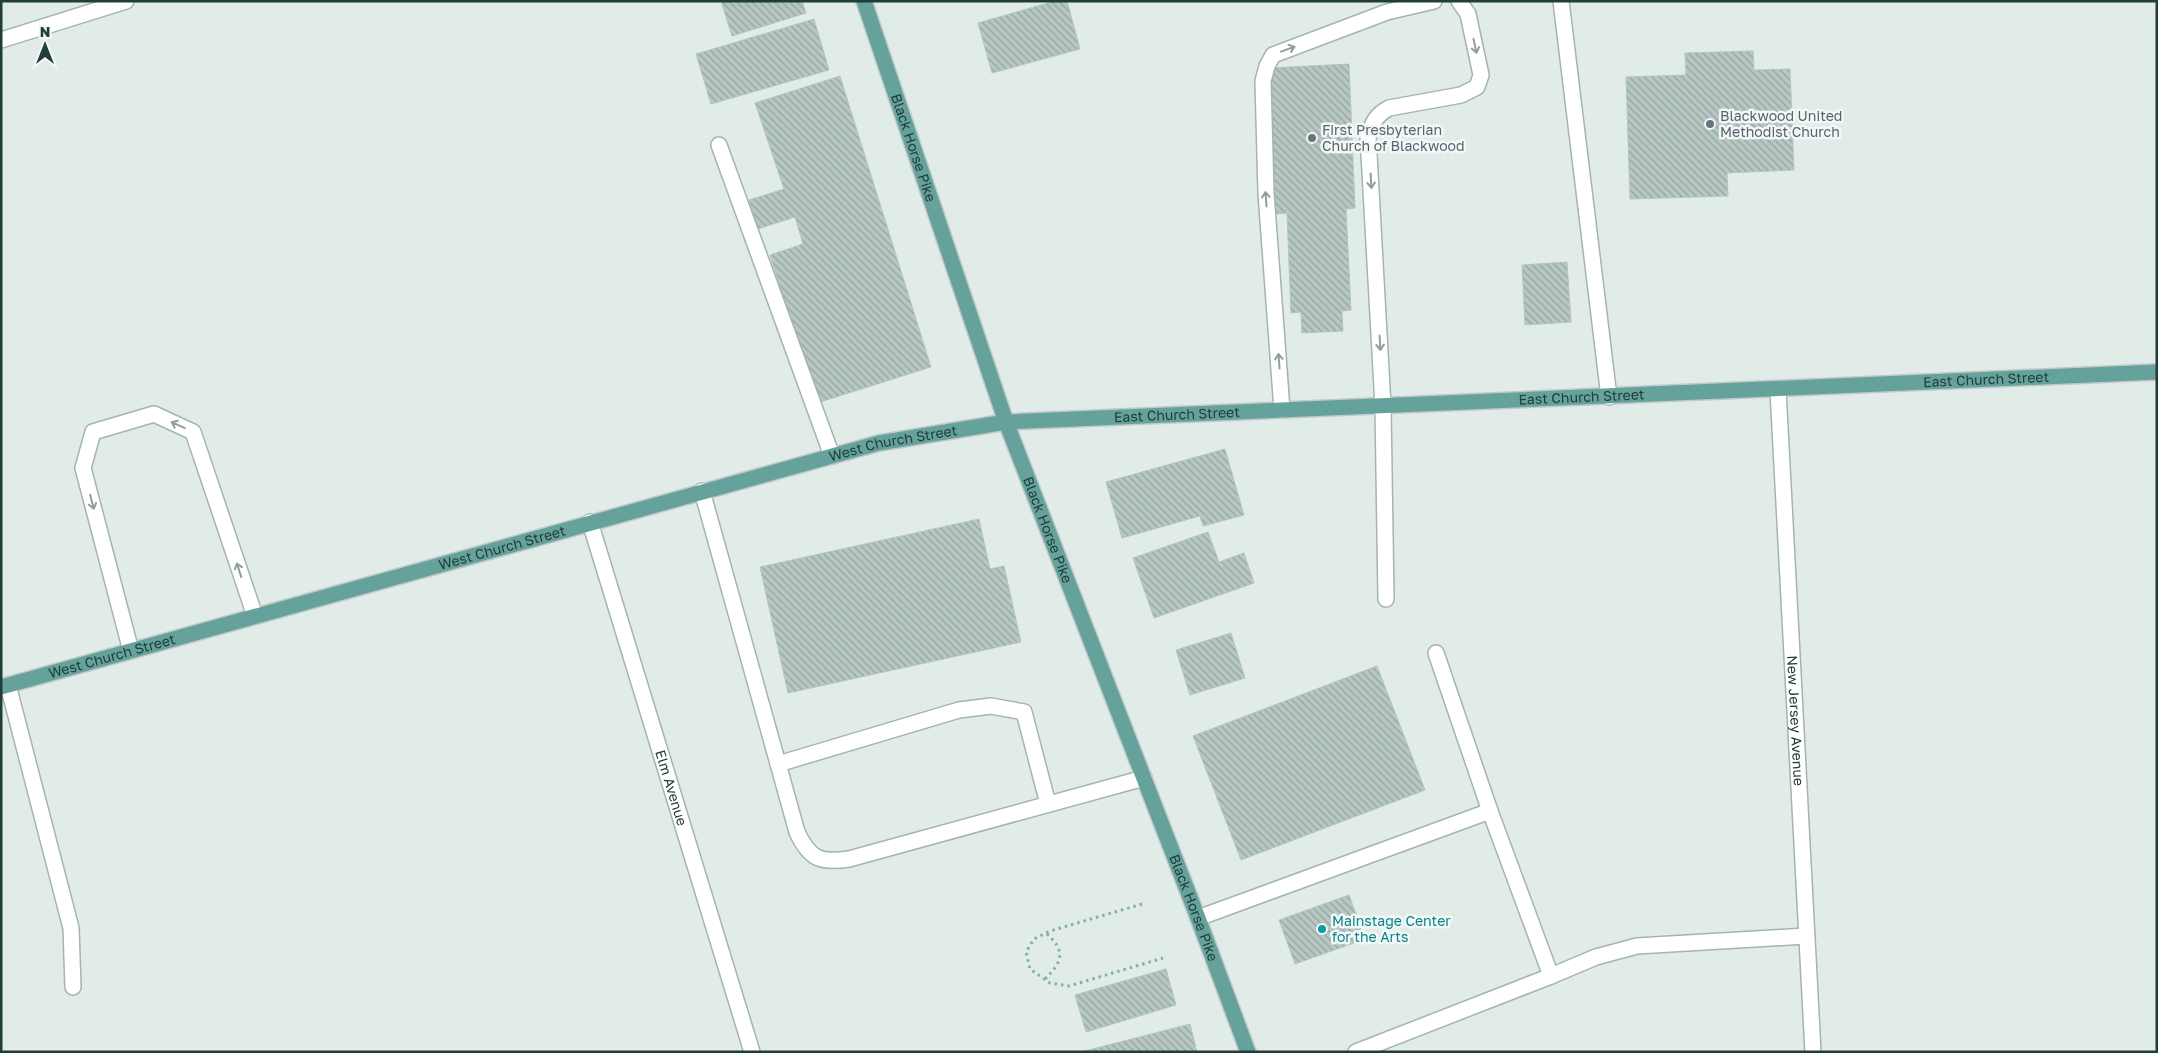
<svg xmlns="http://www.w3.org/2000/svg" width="2158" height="1053" viewBox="0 0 2158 1053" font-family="'Golos Text',sans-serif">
<defs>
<pattern id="building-back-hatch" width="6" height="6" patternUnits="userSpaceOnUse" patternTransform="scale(1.25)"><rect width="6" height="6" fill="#b7c7c2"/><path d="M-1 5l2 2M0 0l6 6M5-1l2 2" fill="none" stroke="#94a39f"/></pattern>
</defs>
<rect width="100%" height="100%" fill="#e1ece9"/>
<g fill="url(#building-back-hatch)" stroke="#b4c6c1">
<polygon points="721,1 802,1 806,13 732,36"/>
<polygon points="1055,1 1067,1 1080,49 992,73 978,23"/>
<polygon points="814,19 829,70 711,104 696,54"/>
<polygon points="1753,51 1754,70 1790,69 1794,170 1727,173 1728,196 1630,199 1626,77 1686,75 1685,53"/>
<polygon points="1349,64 1355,208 1346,209 1351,310 1342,311 1343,331 1302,333 1301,312 1291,313 1287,213 1275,214 1269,68"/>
<polygon points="840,76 931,367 817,403 770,255 803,244 795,217 758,229 749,200 784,189 755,103"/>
<polygon points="1567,262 1571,322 1525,325 1522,265"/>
<polygon points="1225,449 1244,515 1203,526 1200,516 1122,538 1106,482"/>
<polygon points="979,519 990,569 1004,566 1021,642 788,693 760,567"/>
<polygon points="1208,532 1219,562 1244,553 1254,583 1154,618 1133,558"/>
<polygon points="1231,633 1245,678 1190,695 1176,650"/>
<polygon points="1377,666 1425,790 1241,860 1193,736"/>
<polygon points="1349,895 1365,939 1295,964 1279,920"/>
<polygon points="1166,969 1176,1005 1086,1032 1075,995"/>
<polygon points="1190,1024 1197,1052 1081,1052"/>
</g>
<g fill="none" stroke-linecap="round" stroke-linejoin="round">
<defs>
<g id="minor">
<polyline points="1561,1 1609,397"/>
<polyline points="1,40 126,1"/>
<polyline points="719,145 832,456"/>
<path id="s1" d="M1778,390l35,662"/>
<polyline points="1282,410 1266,193 1263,81 1267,66 1273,55 1387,12 1434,1"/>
<path d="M702,491l95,341c13,28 24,31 52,27l295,-81"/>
<path id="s2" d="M590,522l162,530"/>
<path d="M1386,599l-3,-193 -15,-270c5,-14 8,-21 21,-28l72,-13 16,-8 4,-12 -13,-61 -9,-13"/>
<polyline points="131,651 83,468 93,432 154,414 193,432 255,616"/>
<polyline points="1436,653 1490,811"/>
<polyline points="8,685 71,928 73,987"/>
<polyline points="778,764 959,710 991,706 1024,712 1048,804"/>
<polyline points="1198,918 1490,811 1551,976 1356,1052"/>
<polyline points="1551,976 1596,957 1637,946 1806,936"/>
</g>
<g id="major">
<path id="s3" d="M864,1l142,421 192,496 50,134"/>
<path id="s4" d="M1,687l878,-244 127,-21 1151,-50"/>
</g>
</defs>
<use href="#minor" stroke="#a4b4b1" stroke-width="18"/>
<use href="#major" stroke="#c1c9c8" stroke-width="18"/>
<g stroke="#81b0a9" stroke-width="3" stroke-dasharray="2.5 4" stroke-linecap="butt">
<polyline points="1142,904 1050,931 1034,939 1026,952 1030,969 1050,983 1069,986 1163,958"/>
<path d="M1045,979c18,-18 21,-28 1,-46"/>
</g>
<use href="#minor" stroke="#fff" stroke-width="15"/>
<use href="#major" stroke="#65a29c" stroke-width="15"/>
</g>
<defs><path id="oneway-shaft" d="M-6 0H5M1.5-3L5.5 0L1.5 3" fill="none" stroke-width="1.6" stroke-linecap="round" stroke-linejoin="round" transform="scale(1.25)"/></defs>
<g stroke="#909e9c">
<use href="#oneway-shaft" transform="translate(1475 46) rotate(78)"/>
<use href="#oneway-shaft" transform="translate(1288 49) rotate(-20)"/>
<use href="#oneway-shaft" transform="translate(1371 181) rotate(87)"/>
<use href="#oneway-shaft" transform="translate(1266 199) rotate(-94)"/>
<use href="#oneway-shaft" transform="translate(1380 343) rotate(87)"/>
<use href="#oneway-shaft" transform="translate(1279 361) rotate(-94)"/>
<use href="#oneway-shaft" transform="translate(178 425) rotate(-156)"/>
<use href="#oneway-shaft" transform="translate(92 502) rotate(75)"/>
<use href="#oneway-shaft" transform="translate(239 570) rotate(-108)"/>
</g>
<g fill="#6b7280" stroke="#f2f8f6" stroke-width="2">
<circle cx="1710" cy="124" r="5"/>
<circle cx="1312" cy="138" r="5"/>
</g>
<circle fill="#0f9aa8" stroke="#f2f8f6" stroke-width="2" cx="1322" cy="929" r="5"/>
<g text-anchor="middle" stroke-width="5" stroke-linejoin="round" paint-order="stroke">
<g font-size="14" fill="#5b616d" stroke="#f2f8f6" text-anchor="start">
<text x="1720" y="121">Blackwood United<tspan x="1720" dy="16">Methodist Church</tspan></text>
<text x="1322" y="135">First Presbyterian<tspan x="1322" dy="16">Church of Blackwood</tspan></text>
</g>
<g font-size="14" fill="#213d3a" stroke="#f2f8f6">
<text dy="5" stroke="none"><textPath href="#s3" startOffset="155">Black Horse Pike</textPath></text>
<text dy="5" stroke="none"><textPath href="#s4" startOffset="2021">East Church Street</textPath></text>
<text dy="5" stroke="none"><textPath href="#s4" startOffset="1616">East Church Street</textPath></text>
<text dy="5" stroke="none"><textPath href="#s4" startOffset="1211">East Church Street</textPath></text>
<text dy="5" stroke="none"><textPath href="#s4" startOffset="925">West Church Street</textPath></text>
<text dy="5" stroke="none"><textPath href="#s3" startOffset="560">Black Horse Pike</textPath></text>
<text dy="5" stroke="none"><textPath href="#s4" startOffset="520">West Church Street</textPath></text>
<text dy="5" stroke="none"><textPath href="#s4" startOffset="115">West Church Street</textPath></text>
<text dy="5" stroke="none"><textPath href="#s1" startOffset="331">New Jersey Avenue</textPath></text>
<text dy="5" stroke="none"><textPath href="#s2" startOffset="278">Elm Avenue</textPath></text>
<text dy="5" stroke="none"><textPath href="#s3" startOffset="965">Black Horse Pike</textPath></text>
</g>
<g font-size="14" fill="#0d838f" stroke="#f2f8f6" text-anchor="start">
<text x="1332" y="926">Mainstage Center<tspan x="1332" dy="16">for the Arts</tspan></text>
</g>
</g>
<rect width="2158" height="1053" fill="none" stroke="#213d3a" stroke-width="5"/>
<g transform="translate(45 45)" stroke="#f2f8f6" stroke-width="4" paint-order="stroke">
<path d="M0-4L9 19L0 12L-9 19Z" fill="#213d3a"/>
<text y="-8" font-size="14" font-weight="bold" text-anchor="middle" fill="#213d3a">N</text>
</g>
</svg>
